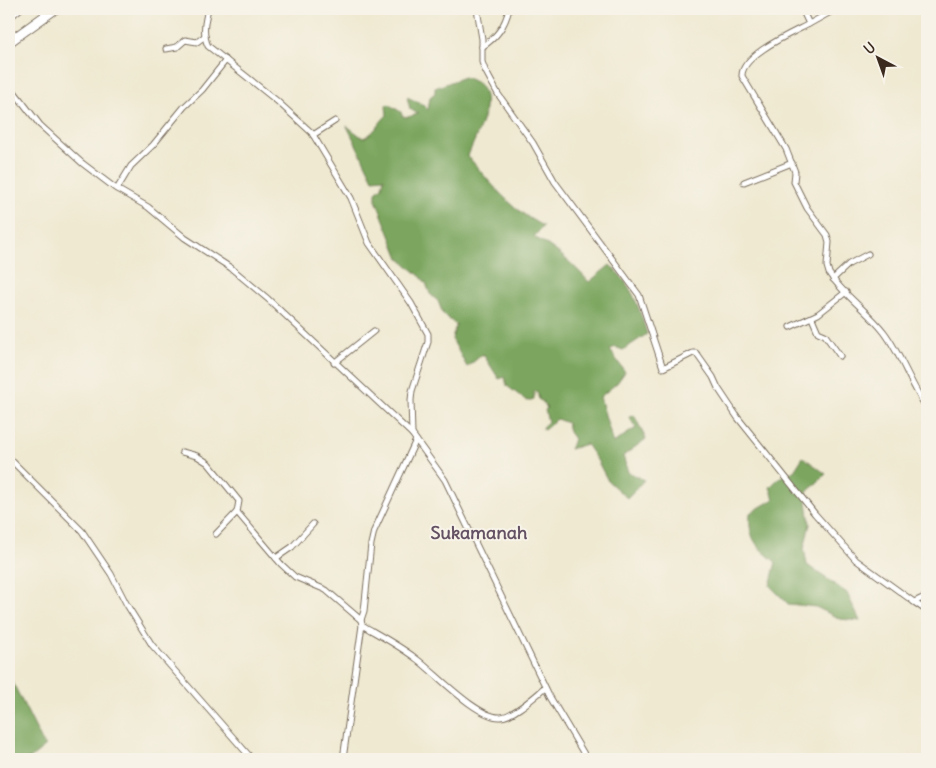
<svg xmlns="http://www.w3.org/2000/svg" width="936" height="768" viewBox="0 0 936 768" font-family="Delius,sans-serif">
<rect width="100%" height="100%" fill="#f7f3e8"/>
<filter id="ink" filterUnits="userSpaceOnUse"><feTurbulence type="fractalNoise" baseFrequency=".02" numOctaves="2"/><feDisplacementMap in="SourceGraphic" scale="10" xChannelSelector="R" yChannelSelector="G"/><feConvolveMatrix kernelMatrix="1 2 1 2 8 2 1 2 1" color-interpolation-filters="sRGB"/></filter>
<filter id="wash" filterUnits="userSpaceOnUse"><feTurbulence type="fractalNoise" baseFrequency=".0096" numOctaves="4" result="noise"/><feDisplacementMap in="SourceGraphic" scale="20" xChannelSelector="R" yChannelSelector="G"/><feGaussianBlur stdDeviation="1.12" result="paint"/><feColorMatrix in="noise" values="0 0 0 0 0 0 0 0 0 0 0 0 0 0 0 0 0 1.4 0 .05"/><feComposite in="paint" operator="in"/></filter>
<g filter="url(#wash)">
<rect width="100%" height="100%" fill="#efe9d1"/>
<g fill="#7ca65e" stroke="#5c683e">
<path d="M464,77c4,2 12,4 15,7 17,18 -4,53 -11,72 20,25 46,56 75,70l-9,11c21,11 39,27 55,45l21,-17c23,21 28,40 37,69l-24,16 -8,-3 -5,3 15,22 -8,11 -17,14 13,46 23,-15 -7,-11 5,-2 12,24 -23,17 5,16 16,8 -17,18 -19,-17 -11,-21 -11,-16 -16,5 4,-10 -5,-7 -2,-9 -10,-4 -13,11 -2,-3 6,-5 -3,-12 2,-2 -5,-7 -3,-1 -2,-9 -3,1v7l-7,2 -20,-15 -2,-9 -6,2 -16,-25 -16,13 -15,-28 4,-14 -13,-11 -5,-13 -8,-7 -4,-11 -5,-6 -22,-19 -23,-58v-8l6,-5 2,-9 -11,1 -26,-53 16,12c13,-5 14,-14 24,-23l-1,-9 2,-2 13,8 1,4 6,1 10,-3 -8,-5 -3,-12 15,7 6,6 2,-13 5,-4v-5z"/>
<path d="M803,457l23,17 -20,19 4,31 -6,24 3,17 40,28 13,28 -20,-2 -24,-12 -28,-3 -18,-18 6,-24c-20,-15 -28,-24 -26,-49l24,-14 -4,-12 8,-8 16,-8z"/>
<polygon points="9,675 45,747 30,759 9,759"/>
</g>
</g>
<g filter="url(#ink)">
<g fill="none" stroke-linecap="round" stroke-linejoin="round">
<defs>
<g id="minor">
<polyline points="118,9 120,10 127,9"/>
<path d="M208,9c-3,12 -6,25 0,37l69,55 35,32 39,65 18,45 42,60 17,31v8l-16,49 -1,9 1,34 33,46 105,217 37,62"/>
<polyline points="477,9 482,39 482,62 485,70 498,94 533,143 555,182 639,295 663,368 693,353 696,353 713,377 718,388 738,418 815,514 856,560 914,602 927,596"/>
<path d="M802,9l7,15c-17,9 -68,31 -67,52l44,73 9,23 -1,10 13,26 20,27 2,7 -2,24 2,7c13,21 39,38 55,59 18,24 26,52 43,76"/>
<polyline points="9,18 20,9"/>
<polyline points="809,24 836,9"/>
<path d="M482,47c15,-10 23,-21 27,-38"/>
<polyline points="166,49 177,47 185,40 197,42 205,36"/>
<polyline points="9,85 40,125 82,163 115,188 148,207 185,238 231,268 268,299 412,434"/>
<polyline points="313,135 335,121"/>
<polyline points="744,182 792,163"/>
<polyline points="117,189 131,166 153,145 184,107 202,90 226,60"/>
<polyline points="833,279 849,264 868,254"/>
<polyline points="812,318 818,332 825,335 840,356"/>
<polyline points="790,327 818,314 846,292"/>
<polyline points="334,363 374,331"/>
<path d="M416,440l-42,91 -3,13 -7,67 -3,9 1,5c17,10 36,20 52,32 20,14 63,62 87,60 13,-1 34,-21 44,-29"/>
<polyline points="182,452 197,456 208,463 239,501 237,512"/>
<polyline points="9,458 82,531 111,574 127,605 152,645 252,759"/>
<polyline points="216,534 237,512 281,564 295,577 326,590 361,620"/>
<polyline points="276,558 292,547 313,524"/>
<polyline points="914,602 927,611"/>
<polyline points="343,759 362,625"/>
</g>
<polyline id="primary" points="9,42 55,9"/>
</defs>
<use href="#minor" stroke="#7a6d5d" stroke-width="7"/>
<use href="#primary" stroke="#7a6d5d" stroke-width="11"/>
<use href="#minor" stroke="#fff" stroke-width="5"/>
<use href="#primary" stroke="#fff" stroke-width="9"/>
</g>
</g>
<g text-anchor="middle" stroke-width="4" stroke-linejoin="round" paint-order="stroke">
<g font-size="18" font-weight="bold" fill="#645163" stroke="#f7f3e8">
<text x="479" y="539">Sukamanah</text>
</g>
</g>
<rect width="936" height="768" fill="none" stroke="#f7f3e8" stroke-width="30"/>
<g transform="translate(878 58) rotate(319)" stroke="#f7f3e8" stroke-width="4" paint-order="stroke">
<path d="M0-4L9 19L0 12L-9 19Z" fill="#3b2a1e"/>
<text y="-8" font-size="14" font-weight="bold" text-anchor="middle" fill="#3b2a1e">U</text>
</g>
</svg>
